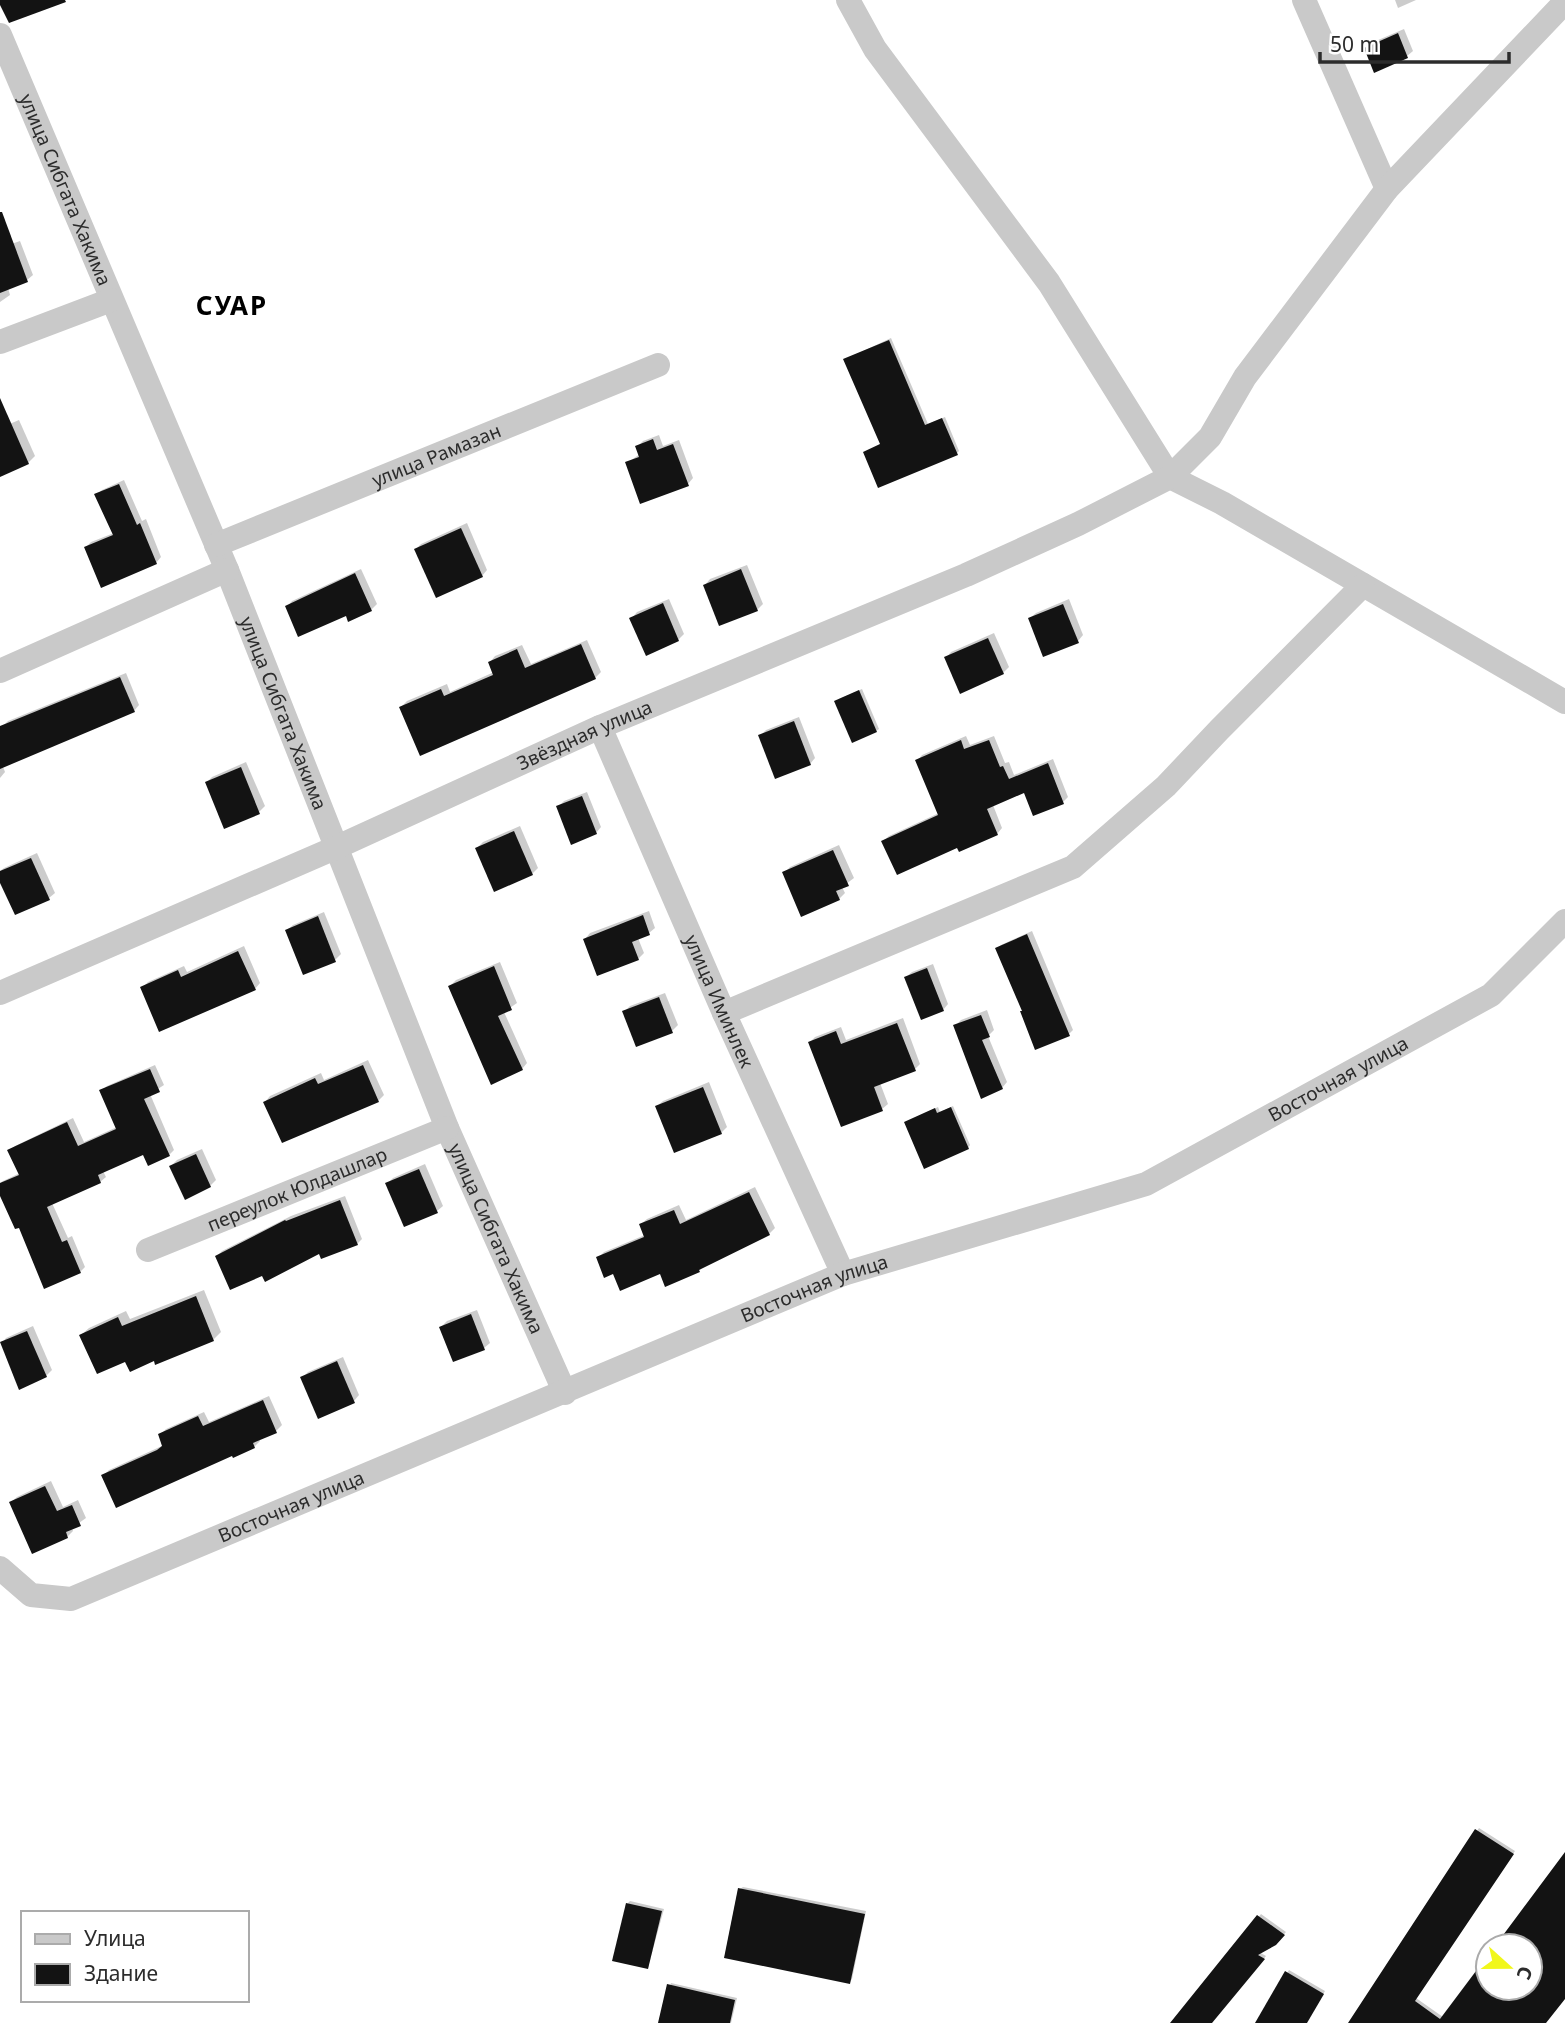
<svg xmlns="http://www.w3.org/2000/svg" width="1565" height="2023" viewBox="0 0 1565 2023" font-family="'Noto Sans',sans-serif">
<rect width="100%" height="100%" fill="#fff"/>
<g fill="#0003">
<polygon points="1395,0 1416,0 1398,8"/>
<polygon points="1404,29 1413,51 1407,56 1375,71 1366,49 1371,43"/>
<polygon points="20,241 33,275 27,280 8,288 10,295 0,302 0,248"/>
<polygon points="891,338 928,424 945,417 959,451 957,453 865,452 881,444 846,359"/>
<polygon points="19,420 35,456 28,463 0,475 0,428"/>
<polygon points="659,435 663,446 679,440 693,478 688,484 627,463 640,454 637,447 643,441"/>
<polygon points="124,480 142,521 146,519 161,557 156,563 86,547 91,542 114,533 96,495 102,490"/>
<polygon points="467,523 487,570 482,576 416,549 421,544"/>
<polygon points="747,565 763,604 757,610 705,585 710,579"/>
<polygon points="361,569 377,604 371,610 347,614 287,607 292,601"/>
<polygon points="669,599 684,634 678,640 632,618 637,612"/>
<polygon points="1069,599 1083,635 1078,641 1030,618 1036,613"/>
<polygon points="994,633 1009,667 1003,673 946,658 951,652"/>
<polygon points="587,640 601,672 595,678 401,707 407,701 447,684 450,692 494,672 490,662 495,656 522,645 531,664"/>
<polygon points="126,673 139,705 134,711 2,727 8,721"/>
<polygon points="862,689 879,729 876,731 839,699"/>
<polygon points="799,717 815,758 810,764 760,736 766,730"/>
<polygon points="966,736 970,745 994,736 1005,763 1009,762 1014,775 1053,759 1068,797 1063,802 1025,791 993,805 1002,828 997,834 958,845 883,841 889,836 939,813 917,761 922,755"/>
<polygon points="0,759 5,772 0,778"/>
<polygon points="246,762 265,806 259,812 225,826 207,782 212,777"/>
<polygon points="587,792 601,827 596,833 558,807 564,801"/>
<polygon points="520,826 538,868 532,874 477,848 483,842"/>
<polygon points="839,845 854,878 842,887 845,893 839,899 784,873 790,867"/>
<polygon points="37,853 55,893 49,898 0,878 0,871 4,868"/>
<polygon points="649,911 655,928 649,933 638,938 644,953 638,959 585,939 590,933"/>
<polygon points="324,912 341,954 335,960 304,973 287,930 293,925"/>
<polygon points="1032,931 1073,1030 1069,1034 1024,1010 997,949 1001,945"/>
<polygon points="244,946 260,983 255,989 142,988 148,982 184,966 187,972"/>
<polygon points="500,962 517,1003 504,1012 527,1063 522,1069 450,986 456,980"/>
<polygon points="933,964 948,1004 943,1010 906,977 912,972"/>
<polygon points="665,993 678,1025 672,1031 624,1012 630,1006"/>
<polygon points="987,1010 994,1030 988,1036 1007,1082 1002,1088 956,1025 961,1020"/>
<polygon points="903,1018 920,1064 915,1069 880,1083 888,1104 882,1109 810,1042 815,1037 841,1027 846,1040"/>
<polygon points="368,1060 384,1095 378,1101 265,1102 270,1096 321,1073 324,1080"/>
<polygon points="155,1065 164,1085 150,1094 174,1150 169,1155 144,1152 103,1171 106,1177 100,1182 52,1203 68,1238 72,1236 85,1267 80,1272 19,1225 0,1191 0,1183 3,1181 20,1173 10,1151 15,1146 73,1118 84,1142 117,1127 101,1091 107,1086"/>
<polygon points="709,1082 727,1127 721,1133 657,1106 663,1101"/>
<polygon points="953,1106 970,1145 968,1148 906,1122 938,1107 940,1112"/>
<polygon points="202,1149 216,1180 210,1186 171,1166 177,1160"/>
<polygon points="425,1164 443,1206 437,1211 388,1183 393,1178"/>
<polygon points="755,1187 775,1228 769,1234 704,1265 699,1271 614,1272 598,1258 604,1252 645,1235 641,1224 647,1219 679,1205 686,1220"/>
<polygon points="345,1196 362,1239 357,1244 320,1252 263,1274 217,1256 222,1251 291,1216"/>
<polygon points="204,1290 221,1332 213,1340 155,1358 126,1359 81,1335 89,1328 126,1311 130,1319"/>
<polygon points="477,1310 490,1343 484,1348 441,1327 447,1321"/>
<polygon points="33,1326 52,1370 46,1376 1,1344 6,1338"/>
<polygon points="343,1357 359,1395 354,1401 302,1378 308,1372"/>
<polygon points="269,1396 282,1425 276,1431 259,1439 260,1441 254,1447 233,1454 103,1476 109,1470 164,1445 160,1435 166,1429 204,1412 209,1422"/>
<polygon points="51,1481 63,1507 78,1500 86,1518 72,1528 73,1531 67,1537 11,1502 17,1497"/>
<polygon points="1479,1828 1515,1851 1416,1998 1443,2017 1488,1958 1488,1988 1530,1988 1530,1946 1497,1946 1565,1855 1565,1997 1545,2023 1350,2023"/>
<polygon points="743,1887 866,1911 852,1979 850,1982 740,1889"/>
<polygon points="630,1901 664,1909 648,1967 628,1903"/>
<polygon points="1261,1914 1286,1932 1275,1944 1259,1952 1266,1956 1211,2023 1172,2023"/>
<polygon points="1289,1970 1325,1991 1306,2023 1257,2023"/>
<polygon points="671,1983 737,1998 731,2023 659,2023"/>
</g>
<g fill="#131313">
<polygon points="0,0 65,0 66,2 9,23 0,5"/>
<polygon points="1398,33 1408,58 1374,73 1364,48"/>
<polygon points="0,212 2,212 28,282 0,293"/>
<polygon points="889,340 925,425 942,418 958,455 878,488 863,452 880,444 843,359"/>
<polygon points="0,398 29,464 0,477"/>
<polygon points="653,439 657,450 673,444 689,486 640,504 625,462 639,457 635,446"/>
<polygon points="119,484 137,525 140,523 157,564 101,588 84,547 113,535 94,494"/>
<polygon points="461,528 483,577 436,598 414,549"/>
<polygon points="741,569 758,611 719,626 703,585"/>
<polygon points="355,573 372,611 348,622 346,616 298,637 285,606"/>
<polygon points="663,603 679,641 646,656 629,618"/>
<polygon points="1063,604 1079,643 1043,657 1028,618"/>
<polygon points="988,638 1004,674 960,694 944,657"/>
<polygon points="581,644 596,679 420,756 399,707 441,689 444,696 493,675 488,662 517,649 525,668"/>
<polygon points="120,677 135,712 0,769 0,726"/>
<polygon points="859,690 877,732 852,743 834,701"/>
<polygon points="794,721 811,765 775,779 758,735"/>
<polygon points="961,740 964,749 989,740 1000,767 1003,766 1009,779 1048,763 1064,804 1033,816 1024,793 987,809 998,835 959,852 957,848 897,875 881,841 938,815 915,760"/>
<polygon points="241,767 260,814 224,829 205,782"/>
<polygon points="582,796 597,834 571,845 556,806"/>
<polygon points="514,831 533,875 494,892 475,848"/>
<polygon points="833,850 849,886 836,891 840,900 801,917 782,872"/>
<polygon points="31,858 50,900 15,915 0,883 0,871"/>
<polygon points="643,915 650,935 632,942 639,960 597,976 583,939"/>
<polygon points="318,916 336,962 303,975 285,930"/>
<polygon points="1027,934 1070,1036 1035,1050 1020,1011 1022,1011 995,948"/>
<polygon points="238,951 256,990 159,1032 140,987 178,970 181,977"/>
<polygon points="494,966 512,1010 498,1016 523,1070 491,1085 448,986"/>
<polygon points="927,968 944,1011 921,1020 904,977"/>
<polygon points="659,997 673,1033 636,1047 622,1011"/>
<polygon points="981,1015 990,1037 982,1040 1003,1089 981,1099 953,1025"/>
<polygon points="897,1023 916,1071 874,1087 883,1111 841,1127 808,1042 836,1031 841,1044"/>
<polygon points="363,1065 379,1102 282,1143 263,1102 315,1078 318,1084"/>
<polygon points="150,1069 160,1092 144,1099 170,1156 148,1166 143,1155 98,1175 101,1183 47,1207 62,1242 67,1240 81,1273 44,1289 19,1228 15,1229 0,1196 0,1183 19,1175 7,1150 67,1122 78,1146 116,1129 99,1090"/>
<polygon points="703,1087 722,1134 674,1153 655,1106"/>
<polygon points="951,1107 969,1149 924,1169 904,1122 935,1108 937,1113"/>
<polygon points="196,1154 211,1187 185,1200 169,1166"/>
<polygon points="419,1169 438,1213 404,1227 385,1183"/>
<polygon points="749,1192 770,1235 699,1270 700,1272 665,1287 660,1274 620,1291 613,1274 604,1278 596,1257 644,1237 639,1224 674,1210 680,1224"/>
<polygon points="340,1200 358,1245 321,1259 319,1254 265,1282 262,1276 230,1290 215,1256 285,1220 286,1221"/>
<polygon points="196,1296 214,1341 155,1365 154,1361 130,1372 125,1362 97,1374 79,1335 118,1317 122,1326"/>
<polygon points="471,1314 485,1350 453,1362 439,1327"/>
<polygon points="27,1331 47,1377 19,1390 0,1342"/>
<polygon points="337,1361 355,1403 318,1419 300,1377"/>
<polygon points="263,1400 277,1433 253,1443 255,1448 233,1458 232,1456 116,1508 101,1475 157,1450 162,1446 158,1434 198,1416 203,1426"/>
<polygon points="45,1486 57,1511 72,1505 81,1526 66,1532 68,1538 32,1554 9,1502"/>
<polygon points="1475,1829 1514,1854 1415,2001 1440,2019 1488,1955 1488,1988 1530,1988 1530,1946 1495,1946 1565,1852 1565,1999 1546,2023 1348,2023"/>
<polygon points="738,1888 865,1914 850,1984 724,1958"/>
<polygon points="626,1903 662,1911 648,1969 612,1961"/>
<polygon points="1257,1915 1285,1935 1276,1945 1258,1955 1265,1959 1212,2023 1170,2023"/>
<polygon points="1285,1971 1324,1994 1307,2023 1255,2023"/>
<polygon points="667,1984 735,2000 730,2023 658,2023"/>
</g>
<g fill="none" stroke-linecap="round" stroke-linejoin="round">
<g stroke="#c9c9c9" stroke-width="24">
<polyline points="848,0 875,49 1049,283 1170,477 1222,503 1565,702"/>
<polyline points="1304,0 1387,189"/>
<path id="s1" d="M0,35l227,535 220,558 118,265"/>
<polyline points="0,342 111,300"/>
<path id="s2" d="M216,545l442,-180"/>
<polyline points="0,671 227,570"/>
<path id="s3" d="M600,727l124,286 119,261"/>
<path id="s4" d="M0,993l335,-145 265,-121 366,-152 112,-51 92,-47 40,-40 35,-60 142,-188 178,-187"/>
<polyline points="724,1013 1073,867 1166,786 1219,730 1363,585"/>
<path id="s5" d="M148,1250l299,-122"/>
<path id="s6" d="M0,1568l31,27 40,4 772,-325 303,-90 345,-189 74,-74"/>
</g>
</g>
<g text-anchor="middle" stroke-width="7" stroke-linejoin="round" paint-order="stroke">
<g font-size="19" fill="#2c2c2c" stroke="#fff">
<text dy="7" stroke="none"><textPath href="#s1" startOffset="168">улица Сибгата Хакима</textPath></text>
<text dy="7" stroke="none"><textPath href="#s2" startOffset="238">улица Рамазан</textPath></text>
<text dy="7" stroke="none"><textPath href="#s1" startOffset="735">улица Сибгата Хакима</textPath></text>
<text dy="7" stroke="none"><textPath href="#s4" startOffset="639">Звёздная улица</textPath></text>
<text dy="7" stroke="none"><textPath href="#s3" startOffset="299">улица Иминлек</textPath></text>
<text dy="7" stroke="none"><textPath href="#s6" startOffset="1454">Восточная улица</textPath></text>
<text dy="7" stroke="none"><textPath href="#s5" startOffset="161">переулок Юлдашлар</textPath></text>
<text dy="7" stroke="none"><textPath href="#s1" startOffset="1302">улица Сибгата Хакима</textPath></text>
<text dy="7" stroke="none"><textPath href="#s6" startOffset="887">Восточная улица</textPath></text>
<text dy="7" stroke="none"><textPath href="#s6" startOffset="320">Восточная улица</textPath></text>
</g>
<g font-size="26" font-weight="bold" letter-spacing="2" fill="#000" stroke="#fff">
<text x="232" y="315">СУАР</text>
</g>
</g>
<rect x="21" y="1911" width="228" height="91" fill="#ffffff" stroke="#ababab" stroke-width="2"/>
<rect x="35" y="1934" width="35" height="10" fill="#c9c9c9" stroke="#ababab" stroke-width="2"/>
<text x="84" y="1946" font-size="21" fill="#2c2c2c">Улица</text>
<rect x="35" y="1964" width="35" height="21" fill="#131313" stroke="#ababab" stroke-width="2"/>
<text x="84" y="1981" font-size="21" fill="#2c2c2c">Здание</text>
<g transform="translate(1509 1967) rotate(111)"><circle r="33" fill="#ffffff" stroke="#ababab" stroke-width="2"/>
<path d="M0-5L12 26L0 18L-12 26Z" fill="#f1f71b"/>
<text y="-10" font-size="19" font-weight="bold" text-anchor="middle" fill="#2c2c2c">С</text>
</g>
<path d="M1320 52v10h189v-10" fill="none" stroke="#2c2c2c" stroke-width="3.5"/>
<text x="1330" y="52" font-size="21" fill="#2c2c2c" stroke="#ffffff" stroke-width="5" paint-order="stroke">50 m</text>
</svg>
